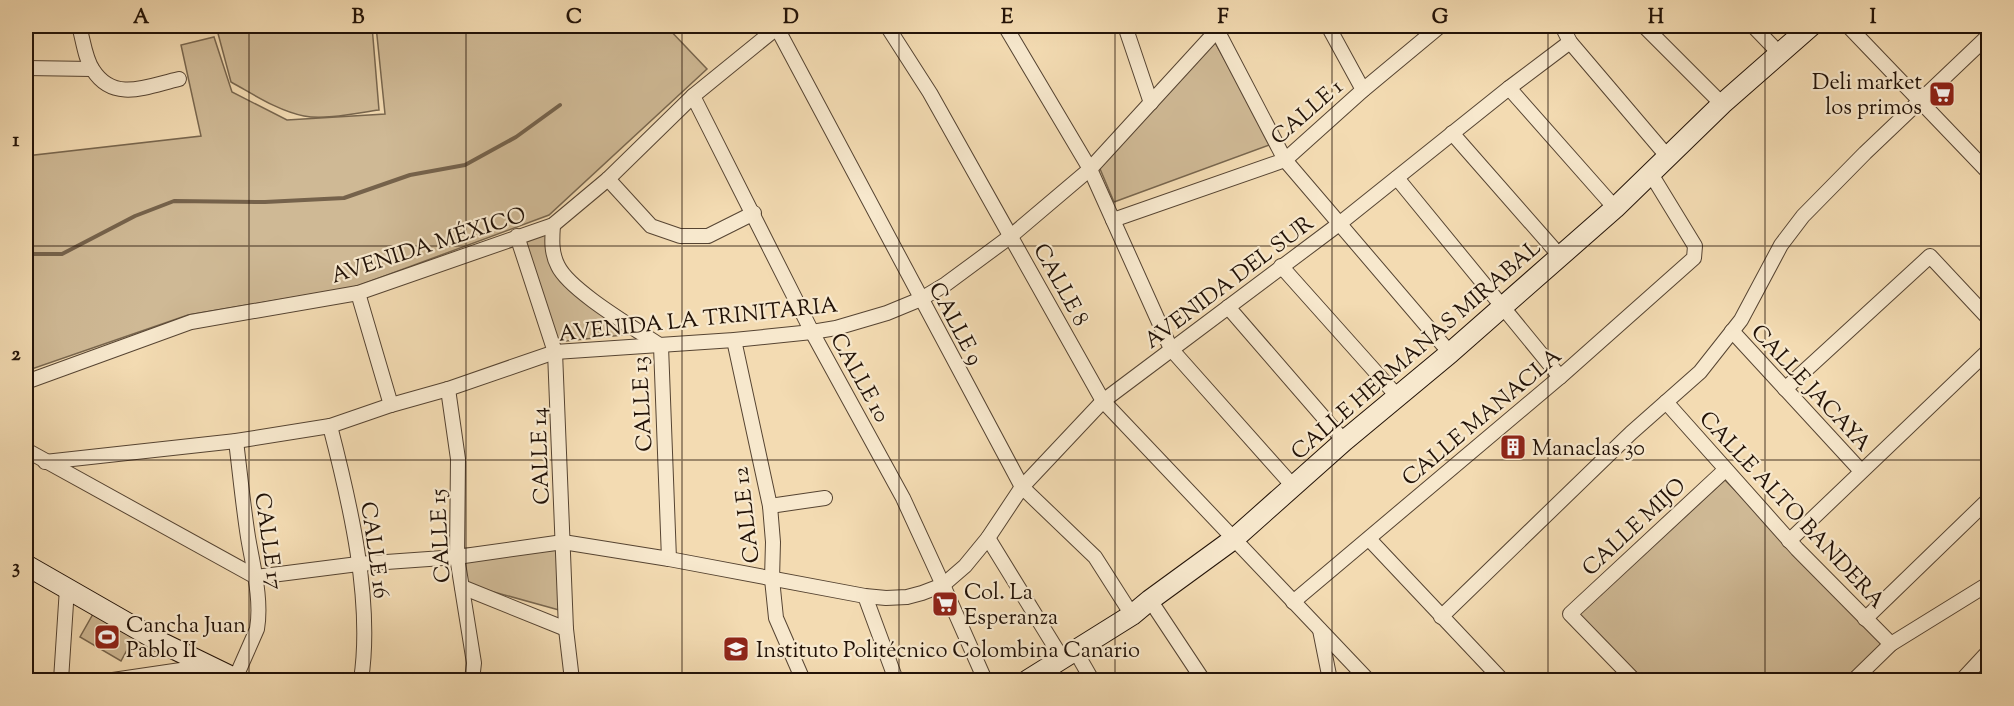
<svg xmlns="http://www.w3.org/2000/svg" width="2014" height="706" viewBox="0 0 2014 706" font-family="'Sorts Mill Goudy',serif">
<rect width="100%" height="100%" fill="#f3dbb2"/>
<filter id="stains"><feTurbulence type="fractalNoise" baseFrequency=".00333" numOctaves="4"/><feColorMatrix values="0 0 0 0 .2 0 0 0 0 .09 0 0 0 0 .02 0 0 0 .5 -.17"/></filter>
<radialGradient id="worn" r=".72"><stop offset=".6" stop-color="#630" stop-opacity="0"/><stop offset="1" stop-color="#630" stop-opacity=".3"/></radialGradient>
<g fill="#cfb995" stroke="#78664e" stroke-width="1.5">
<path d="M216,26h156l7,84c-22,3 -54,10 -75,6 -26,-5 -51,-22 -73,-34z"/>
<polygon points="376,26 666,26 707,69 549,215 355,287 188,315 26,371 26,156 201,136 181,45 214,37 232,92 287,120 385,114"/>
<polygon points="1209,32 1272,144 1114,202 1095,157"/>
<polygon points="551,222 556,270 652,332 557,342 521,237"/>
<polygon points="1725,480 1886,643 1846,680 1641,680 1578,614"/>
<polygon points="558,541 559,610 465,584 459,549"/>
<polygon points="93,614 134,637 121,661 80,637"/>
</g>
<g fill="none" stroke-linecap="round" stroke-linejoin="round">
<polyline stroke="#75624b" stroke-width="4" points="26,254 62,254 135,216 174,201 265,202 344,198 410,175 465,165 516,137 560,105"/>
<defs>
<g id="street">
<path d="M79,26c4,13 6,33 14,44 21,33 55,16 86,9"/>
<polyline points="887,26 930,93 1103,401 1368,680"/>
<polyline points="1005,26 1090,169 1171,349 1293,486"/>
<polyline points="1125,26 1151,103"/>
<polyline points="1328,26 1363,90"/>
<polyline points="1562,26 1570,42 1667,156"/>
<polyline points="1644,26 1722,104"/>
<polyline points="1753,26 1780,54"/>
<polyline points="1848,26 1988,172"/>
<polyline points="777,28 1022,487 1095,557 1132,615"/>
<polyline points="1217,30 1285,160 1450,353"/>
<polyline points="26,68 92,69"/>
<polyline points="1509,88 1615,208"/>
<polyline points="693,96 812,332 903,498 943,585 985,680"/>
<polyline points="1452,133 1560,256"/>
<polyline points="1397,178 1560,377"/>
<polyline points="608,179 651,226 680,236 708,236 754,213"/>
<polyline points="1113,220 1285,160 1363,90 1440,26"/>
<path d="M553,225c-1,14 -2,28 5,41 12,25 78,63 103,80l8,213"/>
<polyline points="517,236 555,352 566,629 572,680"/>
<polyline points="1281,266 1398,397"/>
<polyline points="358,293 391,405"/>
<polyline points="1228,307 1344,441"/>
<polyline points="1732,331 1861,471"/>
<polyline points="734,340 770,506 773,542 772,579 776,618 803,680"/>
<polyline points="26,382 191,322 358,293 553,225 608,179 693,96 779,26"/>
<polyline points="448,389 458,459 457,557 474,663 472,680"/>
<polyline points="1785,389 1930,256 1988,318"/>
<polyline points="1666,402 1797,549 1891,644"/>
<path d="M330,426c20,77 43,175 31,254"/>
<polyline points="26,450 256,577 358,564 457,557 563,542 669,559 865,596 886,598 907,597 922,593 943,585 965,566 988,538 1022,487 1103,401 1339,224 1509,88 1570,42"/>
<polyline points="45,462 236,441 330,426 391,405 448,389 555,352 734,340 812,332 836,328 887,313 921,299 946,284 1011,236 1090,169 1221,26"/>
<polyline points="770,506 825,498"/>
<polyline points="988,538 1063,660"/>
<polyline points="1369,539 1502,680"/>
<polyline points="1789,541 1988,351"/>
<polyline points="462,587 566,629"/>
<polyline points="865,596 896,680"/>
<polyline points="1150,600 1203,680"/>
<polyline points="1293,602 1560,377 1694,258 1695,246 1651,174"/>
<polyline points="1441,617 1631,433 1700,372 1741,320 1781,245 1803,216 1865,153 1988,36"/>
<polyline points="1865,619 1988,500"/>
<polyline points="1320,630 1330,680"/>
<polyline points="1076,652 1092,680"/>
<path d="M235,679l22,-50c5,-30 -4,-62 -9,-92 -5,-32 -8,-64 -12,-96"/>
<polyline points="61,680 67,588"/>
<polyline points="113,680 208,666"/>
<polyline points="1634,680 1570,614 1725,470"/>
<polyline points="1854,680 1891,644 1988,584"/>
<polyline points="1962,680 1988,652"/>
</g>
<g id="secondary">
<polyline points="26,565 162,643 238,680"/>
<polyline points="1028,680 1132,615 1150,600 1235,538 1344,441 1450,353 1615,208 1722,104 1811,26"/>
</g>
</defs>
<use href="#street" stroke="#564432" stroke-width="16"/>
<use href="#secondary" stroke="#221207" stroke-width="22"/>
<use href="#street" stroke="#f7e8cd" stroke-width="14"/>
<use href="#secondary" stroke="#f7e8cd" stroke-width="20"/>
</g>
<path fill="none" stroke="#221207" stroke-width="1.5" stroke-opacity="0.55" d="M249,26v654M466,26v654M682,26v654M899,26v654M1115,26v654M1332,26v654M1548,26v654M1765,26v654M26,246h1962M26,460h1962"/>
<defs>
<symbol id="supermarket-square" viewBox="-11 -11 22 22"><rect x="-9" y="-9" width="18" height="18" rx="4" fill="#8f2418" stroke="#f7e8cd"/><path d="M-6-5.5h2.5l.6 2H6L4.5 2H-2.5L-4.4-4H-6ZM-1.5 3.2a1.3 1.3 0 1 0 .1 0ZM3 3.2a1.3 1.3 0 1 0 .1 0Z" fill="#fff"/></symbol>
<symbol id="building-square" viewBox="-11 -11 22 22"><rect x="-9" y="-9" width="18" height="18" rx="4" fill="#8f2418" stroke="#f7e8cd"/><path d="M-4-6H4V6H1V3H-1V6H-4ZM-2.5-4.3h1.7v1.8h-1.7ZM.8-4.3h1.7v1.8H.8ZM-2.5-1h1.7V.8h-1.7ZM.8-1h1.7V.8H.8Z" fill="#fff"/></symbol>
<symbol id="stadium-square" viewBox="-11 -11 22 22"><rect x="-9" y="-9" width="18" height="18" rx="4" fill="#8f2418" stroke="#f7e8cd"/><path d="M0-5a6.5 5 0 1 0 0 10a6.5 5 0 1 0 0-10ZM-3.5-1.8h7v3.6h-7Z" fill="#fff"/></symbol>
<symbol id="school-square" viewBox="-11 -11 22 22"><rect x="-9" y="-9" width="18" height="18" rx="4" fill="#8f2418" stroke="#f7e8cd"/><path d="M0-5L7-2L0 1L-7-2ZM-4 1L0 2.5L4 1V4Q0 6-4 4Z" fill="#fff"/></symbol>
</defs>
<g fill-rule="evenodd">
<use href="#supermarket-square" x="1927" y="79" width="30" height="30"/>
<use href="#building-square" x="1498" y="432" width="30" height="30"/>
<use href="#supermarket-square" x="930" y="589" width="30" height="30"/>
<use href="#stadium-square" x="92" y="622" width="30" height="30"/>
<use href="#school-square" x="721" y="634" width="30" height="30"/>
</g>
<g text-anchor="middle" stroke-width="4.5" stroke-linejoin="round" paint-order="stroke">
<g font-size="22" fill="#221207" stroke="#f7e8cd" text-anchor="start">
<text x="1922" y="89" text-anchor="end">Deli market<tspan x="1922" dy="25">los primos</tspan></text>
<text x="1532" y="455">Manaclas 30</text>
<text x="964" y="599">Col. La<tspan x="964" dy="25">Esperanza</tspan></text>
<text x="126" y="632">Cancha Juan<tspan x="126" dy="25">Pablo II</tspan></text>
<text x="756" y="657">Instituto Politécnico Colombina Canario</text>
</g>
<g font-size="22" fill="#221207" stroke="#f7e8cd">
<text transform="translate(1306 111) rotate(-41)" y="8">CALLE 1</text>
<text transform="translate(428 244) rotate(-18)" y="8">AVENIDA MÉXICO</text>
<text transform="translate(1228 281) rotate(-37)" y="8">AVENIDA DEL SUR</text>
<text transform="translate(1062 284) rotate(61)" y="8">CALLE 8</text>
<text transform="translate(698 318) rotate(-6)" y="8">AVENIDA LA TRINITARIA</text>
<text transform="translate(957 323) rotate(62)" y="8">CALLE 9</text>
<text transform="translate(1415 349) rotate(-41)" y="8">CALLE HERMANAS MIRABAL</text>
<text transform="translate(861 377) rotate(61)" y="8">CALLE 10</text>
<text transform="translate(1812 387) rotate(47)" y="8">CALLE JACAYA</text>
<text transform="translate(641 404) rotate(-93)" y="8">CALLE 13</text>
<text transform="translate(1481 416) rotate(-40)" y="8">CALLE MANACLA</text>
<text transform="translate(539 456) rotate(-92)" y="8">CALLE 14</text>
<text transform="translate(1793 509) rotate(47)" y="8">CALLE ALTO BANDERA</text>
<text transform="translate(745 515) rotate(-97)" y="8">CALLE 12</text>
<text transform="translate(1633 526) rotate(-43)" y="8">CALLE MIJO</text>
<text transform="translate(439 536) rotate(-93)" y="8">CALLE 15</text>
<text transform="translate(270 541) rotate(82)" y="8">CALLE 17</text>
<text transform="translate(376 550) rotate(82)" y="8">CALLE 16</text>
</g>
</g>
<rect width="2014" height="706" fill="none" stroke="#f3dbb2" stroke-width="66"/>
<rect x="33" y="33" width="1948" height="640" fill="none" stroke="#221207" stroke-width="2"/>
<g font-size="20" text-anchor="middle" font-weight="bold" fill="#221207">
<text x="141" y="23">A</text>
<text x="358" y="23">B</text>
<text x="574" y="23">C</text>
<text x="791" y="23">D</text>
<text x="1007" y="23">E</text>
<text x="1223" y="23">F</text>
<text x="1440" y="23">G</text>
<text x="1656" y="23">H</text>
<text x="1873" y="23">I</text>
<text x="16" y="146">1</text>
<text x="16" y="360">2</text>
<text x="16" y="573">3</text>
</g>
<rect width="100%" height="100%" filter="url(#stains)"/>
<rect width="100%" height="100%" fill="url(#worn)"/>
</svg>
